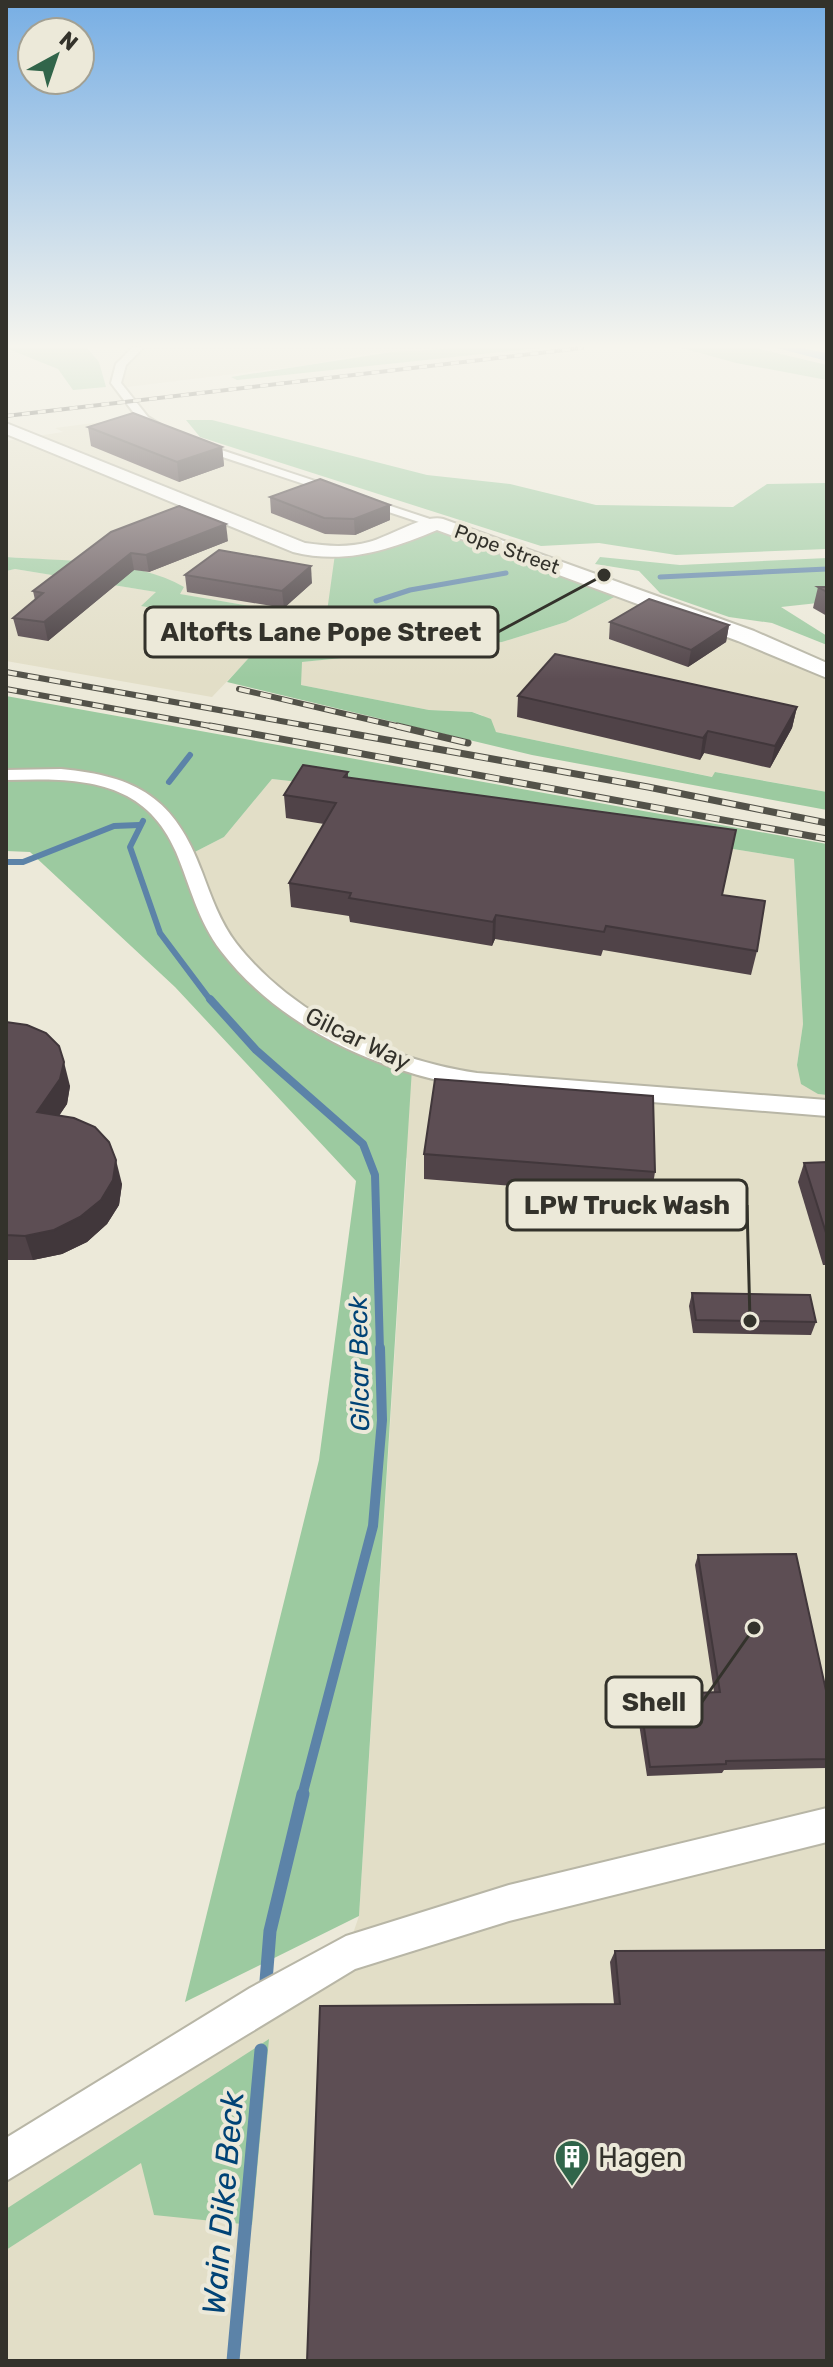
<svg xmlns="http://www.w3.org/2000/svg" width="833" height="2367" viewBox="0 0 833 2367" font-family="Rubik,sans-serif">
<rect width="100%" height="100%" fill="#ece9d9"/>
<g fill="#e2dec7">
<polygon points="138,348 456,348 363,354 308,365 119,388 117,373"/>
<polygon points="138,414 156,428 436,523 326,619 179,594 184,587 80,562 6,557 6,441 63,432 55,428 109,421"/>
<polygon points="15,569 157,592 142,606 276,630 212,697 6,661 6,571"/>
<polygon points="624,592 827,671 827,792 716,772 713,777 496,732 482,715 472,712 429,710 301,685 301,662 502,642 566,622"/>
<polygon points="272,779 370,790 794,859 803,1024 797,1065 818,1094 827,1095 827,2361 6,2361 6,2161 346,1954 359,1916 407,1159 342,1035 244,966 187,856 224,837"/>
</g>
<g fill="#9ccaa0">
<polygon points="6,348 87,348 99,362 106,387 73,390 58,369"/>
<polygon points="460,348 539,348 237,380 231,377 392,352"/>
<polygon points="682,348 756,348 827,365 827,380 736,363"/>
<polygon points="186,420 212,420 427,475 510,484 596,505 733,507 767,484 827,483 827,549 676,555 599,543 541,546 200,437"/>
<path d="M436,523l188,69 -58,30 -64,20 -200,20 -1,23 128,25 43,2 19,7 5,13 216,45 3,-5 112,20v18l-295,-55 -305,-73 48,-53 -134,-23 15,-14 -141,-23 -9,2v-14c55,4 130,2 178,30l-4,7 146,25 9,-65z"/>
<polygon points="600,557 680,565 827,558 827,602 781,607 827,636 827,645 772,623 729,617 660,593 639,571 595,564"/>
<polygon points="6,696 827,844 827,1095 818,1094 801,1084 797,1065 803,1024 794,859 370,790 272,779 224,837 187,856 225,943 301,1012 412,1068 359,1916 185,2002 319,1460 356,1181 175,987 30,852 6,851"/>
<polygon points="269,2039 252,2225 154,2215 141,2163 6,2250 6,2209"/>
</g>
<g fill="none" stroke-linecap="round" stroke-linejoin="round">
<g stroke="#5c83a8" stroke-width="5">
<polyline points="660,577 827,569"/>
<polyline points="376,601 410,590 506,573"/>
</g>
<g stroke="#5c83a8" stroke-width="6">
<polyline points="169,782 190,755"/>
<polyline points="143,821 130,847 160,933 211,1001"/>
<polyline points="6,862 23,862 114,826 139,825"/>
</g>
<polyline stroke="#5c83a8" stroke-width="8" points="210,999 256,1050 363,1144 375,1175 380,1350"/>
<polyline stroke="#5c83a8" stroke-width="10" points="302,1796 373,1526 382,1420 380,1348"/>
<g stroke="#5c83a8" stroke-width="13">
<polyline points="266,1981 270,1931 303,1794"/>
<polyline points="233,2361 261,2050"/>
</g>
<polygon fill="#6ea6de" fill-rule="evenodd" points="777,348 800,348 827,353 827,361"/>
<defs>
<g id="street">
<polygon points="132,348 143,348 126,365 121,383 148,417 179,436 442,523 431,526 171,440 140,421 111,383 116,364"/>
<path d="M61,769c76,7 114,29 141,103 9,24 18,50 34,71 56,72 152,117 241,130l350,27v16l-350,-28c-95,-15 -196,-59 -256,-137 -23,-30 -31,-66 -45,-99 -32,-75 -100,-74 -170,-72v-10z"/>
<polygon points="827,1808 827,1842 509,1921 355,1969 6,2181 6,2138 250,1988 346,1936 509,1885"/>
</g>
<path id="secondary" d="M6,423l299,120c21,3 43,5 64,-1 20,-5 55,-28 74,-23l311,112 73,32v15l-89,-37 -301,-111c-48,20 -92,35 -144,22l-287,-118z"/>
</defs>
<use href="#street" stroke="#b8b6a6" stroke-width="4"/>
<use href="#secondary" stroke="#b8b6a6" stroke-width="4"/>
<use href="#street" fill="#fff" fill-rule="evenodd"/>
<use href="#secondary" fill="#fff" fill-rule="evenodd"/>
<defs>
<polyline id="rail-far2" points="6,416 582,348"/>
<g id="rail-far1">
<polyline points="6,672 320,728"/>
<polyline points="6,689 221,728"/>
<polyline points="239,689 405,728"/>
</g>
<g id="rail">
<polyline points="210,726 827,839"/>
<polyline points="309,726 648,787 827,823"/>
<polyline points="397,726 468,743"/>
</g>
</defs>
<use href="#rail-far2" stroke="#535249" stroke-width="4"/>
<use href="#rail-far1" stroke="#535249" stroke-width="6"/>
<use href="#rail" stroke="#535249" stroke-width="7"/>
<use href="#rail-far2" stroke="#ece9d9" stroke-width="3" stroke-dasharray="8" stroke-linecap="butt"/>
<use href="#rail-far1" stroke="#ece9d9" stroke-width="4" stroke-dasharray="11" stroke-linecap="butt"/>
<use href="#rail" stroke="#ece9d9" stroke-width="5" stroke-dasharray="14" stroke-linecap="butt"/>
</g>
<g fill="#504348">
<polygon points="88,427 222,447 224,466 179,482 91,446"/>
<polygon points="270,497 390,520 355,535 325,534 271,513"/>
<polygon points="111,532 228,541 149,572 134,570 48,641 18,636 13,618 35,600 33,591"/>
<polygon points="185,575 312,583 284,608 187,592"/>
<polygon points="818,587 827,587 827,616 813,608"/>
<polygon points="610,622 729,625 726,642 688,667 609,639"/>
<polygon points="518,696 797,707 792,728 770,768 704,753 700,760 517,717"/>
<polygon points="348,772 348,777 722,895 757,951 751,975 603,950 601,956 495,939 492,946 350,922 349,916 291,907 289,883 324,824 286,818 284,795"/>
<polygon points="6,1022 70,1086 67,1104 59,1116 122,1184 119,1205 107,1224 87,1242 62,1254 33,1260 6,1260"/>
<polygon points="424,1154 655,1172 651,1197 424,1179"/>
<polygon points="827,1162 827,1265 823,1265 798,1182 804,1163"/>
<polygon points="692,1293 816,1322 811,1335 693,1333 689,1306"/>
<polygon points="698,1555 827,1695 827,1768 724,1770 722,1773 647,1776 636,1704 639,1695 714,1692 695,1565"/>
<polygon points="615,1951 827,2361 614,2004 610,1962"/>
</g>
<g fill="#41373b">
<polygon points="222,447 224,466 179,482 177,462"/>
<polygon points="390,505 390,520 355,535 354,519"/>
<polygon points="226,524 228,541 149,572 146,555"/>
<polygon points="131,553 134,570 48,641 44,622"/>
<polygon points="311,566 312,583 284,608 282,591"/>
<polygon points="729,625 726,642 688,667 691,650"/>
<polygon points="797,707 792,728 770,768 775,746"/>
<polygon points="708,731 704,753 700,760 703,738"/>
<polygon points="496,915 495,939 492,946 493,922"/>
<polygon points="64,1062 70,1086 67,1104 44,1137 37,1112"/>
<polygon points="116,1160 122,1184 119,1205 107,1224 87,1242 62,1254 33,1260 25,1236"/>
</g>
<g fill="#5d4e54" stroke="#41373b" stroke-width="2">
<polygon points="133,413 222,447 177,462 88,427"/>
<polygon points="320,479 390,505 354,519 324,518 270,497"/>
<polygon points="179,506 226,524 146,555 131,553 44,622 13,618 43,593 33,591 111,532"/>
<polygon points="219,550 311,566 282,591 185,575"/>
<polygon points="818,587 827,587 827,592"/>
<polygon points="649,599 729,625 691,650 610,622"/>
<polygon points="555,654 797,707 775,746 708,731 703,738 518,696"/>
<polygon points="303,765 348,772 344,777 736,830 722,895 765,901 757,951 606,926 604,932 496,915 493,922 349,898 351,893 289,883 336,803 284,795"/>
<polygon points="6,1022 27,1025 46,1033 59,1046 64,1062 60,1079 37,1112 74,1118 95,1127 109,1142 116,1160 113,1180 101,1200 80,1217 54,1230 25,1236 6,1235"/>
<polygon points="435,1079 653,1096 655,1172 424,1154"/>
<polygon points="827,1162 827,1236 804,1163"/>
<polygon points="692,1293 810,1295 816,1322 696,1320"/>
<polygon points="796,1554 827,1695 827,1759 726,1761 726,1764 650,1767 639,1695 720,1692 698,1555"/>
<polygon points="827,1950 827,2361 307,2361 320,2006 620,2004 615,1951"/>
</g>
<linearGradient id="sky" x2="0" y2="1"><stop stop-color="#77aee4"/><stop offset="0.51" stop-color="#f6f5ee"/><stop offset="1" stop-color="#f6f5ee" stop-opacity="0"/></linearGradient>
<rect width="833" height="679" fill="url(#sky)"/>
<defs>
<symbol id="building-pin" viewBox="-11 -11 22 30"><path d="M0 17L-7.5 6A9.5 9.5 0 1 1 7.5 6Z" fill="#31654a" stroke="#ece9d9"/><path d="M-4-6H4V6H1V3H-1V6H-4ZM-2.5-4.3h1.7v1.8h-1.7ZM.8-4.3h1.7v1.8H.8ZM-2.5-1h1.7V.8h-1.7ZM.8-1h1.7V.8H.8Z" fill="#fff"/></symbol>
</defs>
<g fill-rule="evenodd">
<use href="#building-pin" x="552" y="2137" width="40" height="54"/>
</g>
<g text-anchor="middle" stroke-width="8" stroke-linejoin="round" paint-order="stroke">
<g font-size="20" fill="#33322b" stroke="#ece9d9">
<text transform="translate(507 549) rotate(20)" y="7">Pope Street</text>
</g>
<g font-size="24" fill="#33322b" stroke="#ece9d9">
<text transform="translate(358 1039) rotate(26)" y="8">Gilcar Way</text>
</g>
<g font-size="26" font-style="italic" fill="#004376" stroke="#ece9d9">
<text transform="translate(359 1364) rotate(-91)" y="9">Gilcar Beck</text>
</g>
<g font-size="28" fill="#33322b" stroke="#ece9d9" text-anchor="start">
<text x="598" y="2167">Hagen</text>
</g>
<g font-size="32" font-style="italic" fill="#004376" stroke="#ece9d9">
<text transform="translate(223 2203) rotate(-85)" y="11">Wain Dike Beck</text>
</g>
</g>
<path fill="none" stroke="#33322b" stroke-width="3" d="M604 575L498 632M750 1321L747 1205M754 1628L702 1702"/>
<g fill="#33322b" stroke="#ece9d9" stroke-width="3">
<circle cx="604" cy="575" r="8"/>
<circle cx="750" cy="1321" r="8"/>
<circle cx="754" cy="1628" r="8"/>
</g>
<g fill="#ece9d9" stroke="#33322b" stroke-width="3">
<rect x="145" y="607" width="353" height="50" rx="8"/>
<rect x="507" y="1180" width="240" height="50" rx="8"/>
<rect x="606" y="1677" width="96" height="50" rx="8"/>
</g>
<g font-size="26" text-anchor="middle" font-weight="bold" fill="#33322b">
<text x="321" y="641">Altofts Lane Pope Street</text>
<text x="627" y="1214">LPW Truck Wash</text>
<text x="654" y="1711">Shell</text>
</g>
<rect width="833" height="2367" fill="none" stroke="#33322b" stroke-width="16"/>
<g transform="translate(56 56) rotate(40)"><circle r="38" fill="#ece9d9" stroke="#a2a093" stroke-width="2"/>
<path d="M0-6L14 30L0 20L-14 30Z" fill="#31654a"/>
<text y="-12" font-size="22" font-weight="bold" text-anchor="middle" fill="#33322b">N</text>
</g>
</svg>
